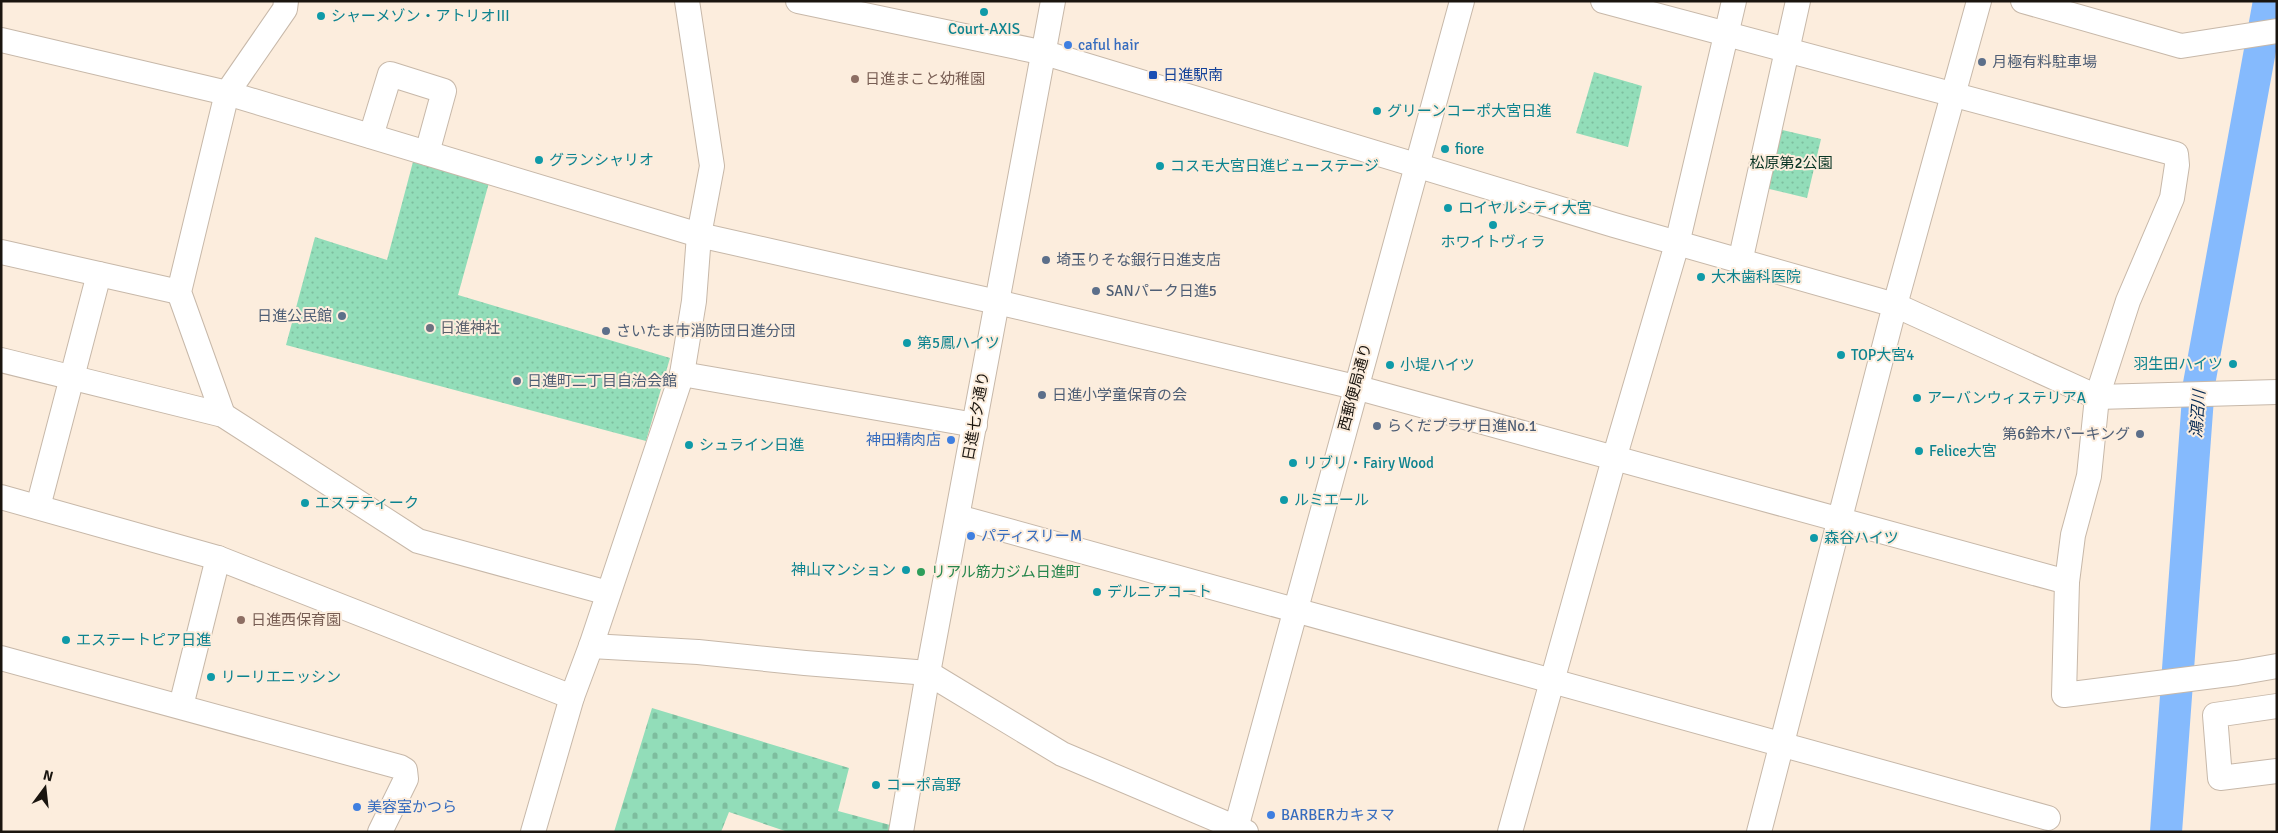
<svg xmlns="http://www.w3.org/2000/svg" width="2278" height="833" viewBox="0 0 2278 833" font-family="Signika,'Noto Sans JP',sans-serif">
<defs>
<pattern id="cemetery-stones" width="16" height="16" patternUnits="userSpaceOnUse" patternTransform="scale(1.25)"><rect width="16" height="16" fill="#92ddb9"/><path d="M2 7V4a2 2 0 0 1 4 0v3zM10 15v-3a2 2 0 0 1 4 0v3z" fill="#7dbd9e"/></pattern>
<pattern id="park-dots" width="8" height="8" patternUnits="userSpaceOnUse" patternTransform="scale(1.25)"><rect width="8" height="8" fill="#92ddb9"/><path d="M2 2h.1M6 6h.1" fill="none" stroke="#7dbd9e" stroke-width="1.8" stroke-linecap="round"/></pattern>
</defs>
<rect width="100%" height="100%" fill="#fceddd"/>
<polygon fill="url(#cemetery-stones)" points="652,708 849,768 838,811 890,825 889,832 788,832 729,812 721,832 614,832"/>
<g fill="url(#park-dots)">
<polygon points="1594,72 1642,86 1628,147 1576,133"/>
<polygon points="1774,128 1821,139 1807,198 1761,187"/>
<polygon points="414,158 490,179 458,295 670,358 646,441 286,345 315,237 387,260"/>
</g>
<g fill="none" stroke-linecap="round" stroke-linejoin="round">
<polyline stroke="#85bafd" stroke-width="32" points="2166,832 2199,384 2269,1"/>
<defs>
<g id="minor">
<polyline points="798,1 1045,53 1614,225 1895,305 2097,397 2277,392"/>
<polyline points="1603,1 2176,154 2177,165 2172,198 2128,301 2097,397 2089,476 2073,535 2067,582 2064,695 2237,673 2277,666"/>
<polyline points="2023,1 2181,46 2277,31"/>
<polyline points="1,40 227,93 699,235 997,302 1355,387 2067,582"/>
<polyline points="371,136 390,74 444,91 427,153"/>
<polyline points="1,252 179,292"/>
<polyline points="1740,262 1798,1"/>
<polyline points="1,360 223,415 418,541 608,593"/>
<polyline points="682,374 975,425"/>
<polyline points="223,415 179,292 227,93 285,9 286,1"/>
<polyline points="1,497 218,558 572,697"/>
<polyline points="38,507 99,274"/>
<polyline points="958,517 2048,818"/>
<polyline points="591,646 698,652 805,663 928,673 1062,754 1246,832"/>
<polyline points="1,658 400,767 405,770 406,779 380,832"/>
<polyline points="181,706 218,558"/>
<polyline points="2277,706 2215,715 2220,778 2277,771"/>
<polyline points="533,832 572,697 591,646 682,374 694,301 699,235 712,166 687,1"/>
<polyline points="901,832 928,673 1053,1"/>
<polyline points="1235,832 1462,1"/>
<polyline points="1510,832 1614,459 1677,244 1734,1"/>
<polyline points="1759,832 1895,305 1979,1"/>
</g>
</defs>
<use href="#minor" stroke="#c7b8a9" stroke-width="26"/>
<use href="#minor" stroke="#fff" stroke-width="24"/>
</g>
<g fill="#0f9aa8" stroke="#fceddd" stroke-width="2">
<circle cx="984" cy="12" r="5"/>
<circle cx="321" cy="16" r="5"/>
<circle cx="1377" cy="111" r="5"/>
<circle cx="1445" cy="149" r="5"/>
<circle cx="539" cy="160" r="5"/>
<circle cx="1160" cy="166" r="5"/>
<circle cx="1448" cy="208" r="5"/>
<circle cx="1493" cy="225" r="5"/>
<circle cx="1701" cy="277" r="5"/>
<circle cx="907" cy="343" r="5"/>
<circle cx="1841" cy="355" r="5"/>
<circle cx="2233" cy="364" r="5"/>
<circle cx="1390" cy="365" r="5"/>
<circle cx="1917" cy="398" r="5"/>
<circle cx="689" cy="445" r="5"/>
<circle cx="1919" cy="451" r="5"/>
<circle cx="1293" cy="463" r="5"/>
<circle cx="1284" cy="500" r="5"/>
<circle cx="305" cy="503" r="5"/>
<circle cx="1814" cy="538" r="5"/>
<circle cx="906" cy="570" r="5"/>
<circle cx="1097" cy="592" r="5"/>
<circle cx="66" cy="640" r="5"/>
<circle cx="211" cy="677" r="5"/>
<circle cx="876" cy="785" r="5"/>
</g>
<g fill="#3f7fe0" stroke="#fceddd" stroke-width="2">
<circle cx="1068" cy="45" r="5"/>
<circle cx="951" cy="440" r="5"/>
<circle cx="971" cy="536" r="5"/>
<circle cx="357" cy="807" r="5"/>
<circle cx="1271" cy="815" r="5"/>
</g>
<g fill="#5c6f8a" stroke="#fceddd" stroke-width="2">
<circle cx="1982" cy="62" r="5"/>
<circle cx="1046" cy="260" r="5"/>
<circle cx="1096" cy="291" r="5"/>
<circle cx="342" cy="316" r="5"/>
<circle cx="606" cy="331" r="5"/>
<circle cx="517" cy="381" r="5"/>
<circle cx="1042" cy="395" r="5"/>
<circle cx="1377" cy="426" r="5"/>
<circle cx="2140" cy="434" r="5"/>
</g>
<rect fill="#1a4fb4" stroke="#fceddd" stroke-width="2" x="1148" y="70" width="10" height="10" rx="2.5"/>
<g fill="#8d6e63" stroke="#fceddd" stroke-width="2">
<circle cx="855" cy="79" r="5"/>
<circle cx="241" cy="620" r="5"/>
</g>
<circle fill="#6b7280" stroke="#fceddd" stroke-width="2" cx="430" cy="328" r="5"/>
<circle fill="#2e9e5b" stroke="#fceddd" stroke-width="2" cx="921" cy="572" r="5"/>
<g text-anchor="middle" stroke-width="4" stroke-linejoin="round" paint-order="stroke">
<g font-size="15" fill="#0d838f" stroke="#fceddd" text-anchor="start">
<text x="331" y="21">シャーメゾン・アトリオⅢ</text>
<text x="984" y="34" text-anchor="middle">Court-AXIS</text>
<text x="1387" y="116">グリーンコーポ大宮日進</text>
<text x="1455" y="154">fiore</text>
<text x="549" y="165">グランシャリオ</text>
<text x="1170" y="171">コスモ大宮日進ビューステージ</text>
<text x="1458" y="213">ロイヤルシティ大宮</text>
<text x="1493" y="247" text-anchor="middle">ホワイトヴィラ</text>
<text x="1711" y="282">大木歯科医院</text>
<text x="917" y="348">第5鳳ハイツ</text>
<text x="1851" y="360">TOP大宮4</text>
<text x="2223" y="369" text-anchor="end">羽生田ハイツ</text>
<text x="1400" y="370">小堤ハイツ</text>
<text x="1927" y="403">アーバンウィステリアA</text>
<text x="699" y="450">シュライン日進</text>
<text x="1929" y="456">Felice大宮</text>
<text x="1303" y="468">リブリ・Fairy Wood</text>
<text x="1294" y="505">ルミエール</text>
<text x="315" y="508">エステティーク</text>
<text x="1824" y="543">森谷ハイツ</text>
<text x="896" y="575" text-anchor="end">神山マンション</text>
<text x="1107" y="597">デルニアコート</text>
<text x="76" y="645">エステートピア日進</text>
<text x="221" y="682">リーリエニッシン</text>
<text x="886" y="790">コーポ高野</text>
</g>
<g font-size="15" fill="#366cbe" stroke="#fceddd" text-anchor="start">
<text x="1078" y="50">caful hair</text>
<text x="941" y="445" text-anchor="end">神田精肉店</text>
<text x="981" y="541">パティスリーM</text>
<text x="367" y="812">美容室かつら</text>
<text x="1281" y="820">BARBERカキヌマ</text>
</g>
<g font-size="15" fill="#4e5e75" stroke="#fceddd" text-anchor="start">
<text x="1992" y="67">月極有料駐車場</text>
<text x="1056" y="265">埼玉りそな銀行日進支店</text>
<text x="1106" y="296">SANパーク日進5</text>
<text x="332" y="321" text-anchor="end">日進公民館</text>
<text x="616" y="336">さいたま市消防団日進分団</text>
<text x="527" y="386">日進町二丁目自治会館</text>
<text x="1052" y="400">日進小学童保育の会</text>
<text x="1387" y="431">らくだプラザ日進No.1</text>
<text x="2130" y="439" text-anchor="end">第6鈴木パーキング</text>
</g>
<g font-size="15" fill="#164399" stroke="#fceddd" text-anchor="start">
<text x="1163" y="80">日進駅南</text>
</g>
<g font-size="15" fill="#785e54" stroke="#fceddd" text-anchor="start">
<text x="865" y="84">日進まこと幼稚園</text>
<text x="251" y="625">日進西保育園</text>
</g>
<g font-size="15" fill="#0a3625" stroke="#fceddd">
<text x="1791" y="168">松原第2公園</text>
</g>
<g font-size="15" fill="#5b616d" stroke="#fceddd" text-anchor="start">
<text x="440" y="333">日進神社</text>
</g>
<g font-size="15" fill="#1a150f" stroke="#fceddd">
<text transform="translate(1355 387) rotate(-75)" y="5">西郵便局通り</text>
<text transform="translate(976 416) rotate(-80)" y="5">日進七夕通り</text>
</g>
<g font-size="15" fill="#27864d" stroke="#fceddd" text-anchor="start">
<text x="931" y="577">リアル筋力ジム日進町</text>
</g>
<g font-size="16" font-style="italic" fill="#042952" stroke="#fceddd">
<text transform="translate(2197 414) rotate(-86)" y="6">鴻沼川</text>
</g>
</g>
<rect width="2278" height="833" fill="none" stroke="#1a150f" stroke-width="5"/>
<g transform="translate(45 788) rotate(15)" stroke="#fceddd" stroke-width="4" paint-order="stroke">
<path d="M0-4L9 19L0 12L-9 19Z" fill="#1a150f"/>
<text y="-8" font-size="14" font-weight="bold" text-anchor="middle" fill="#1a150f">N</text>
</g>
</svg>
